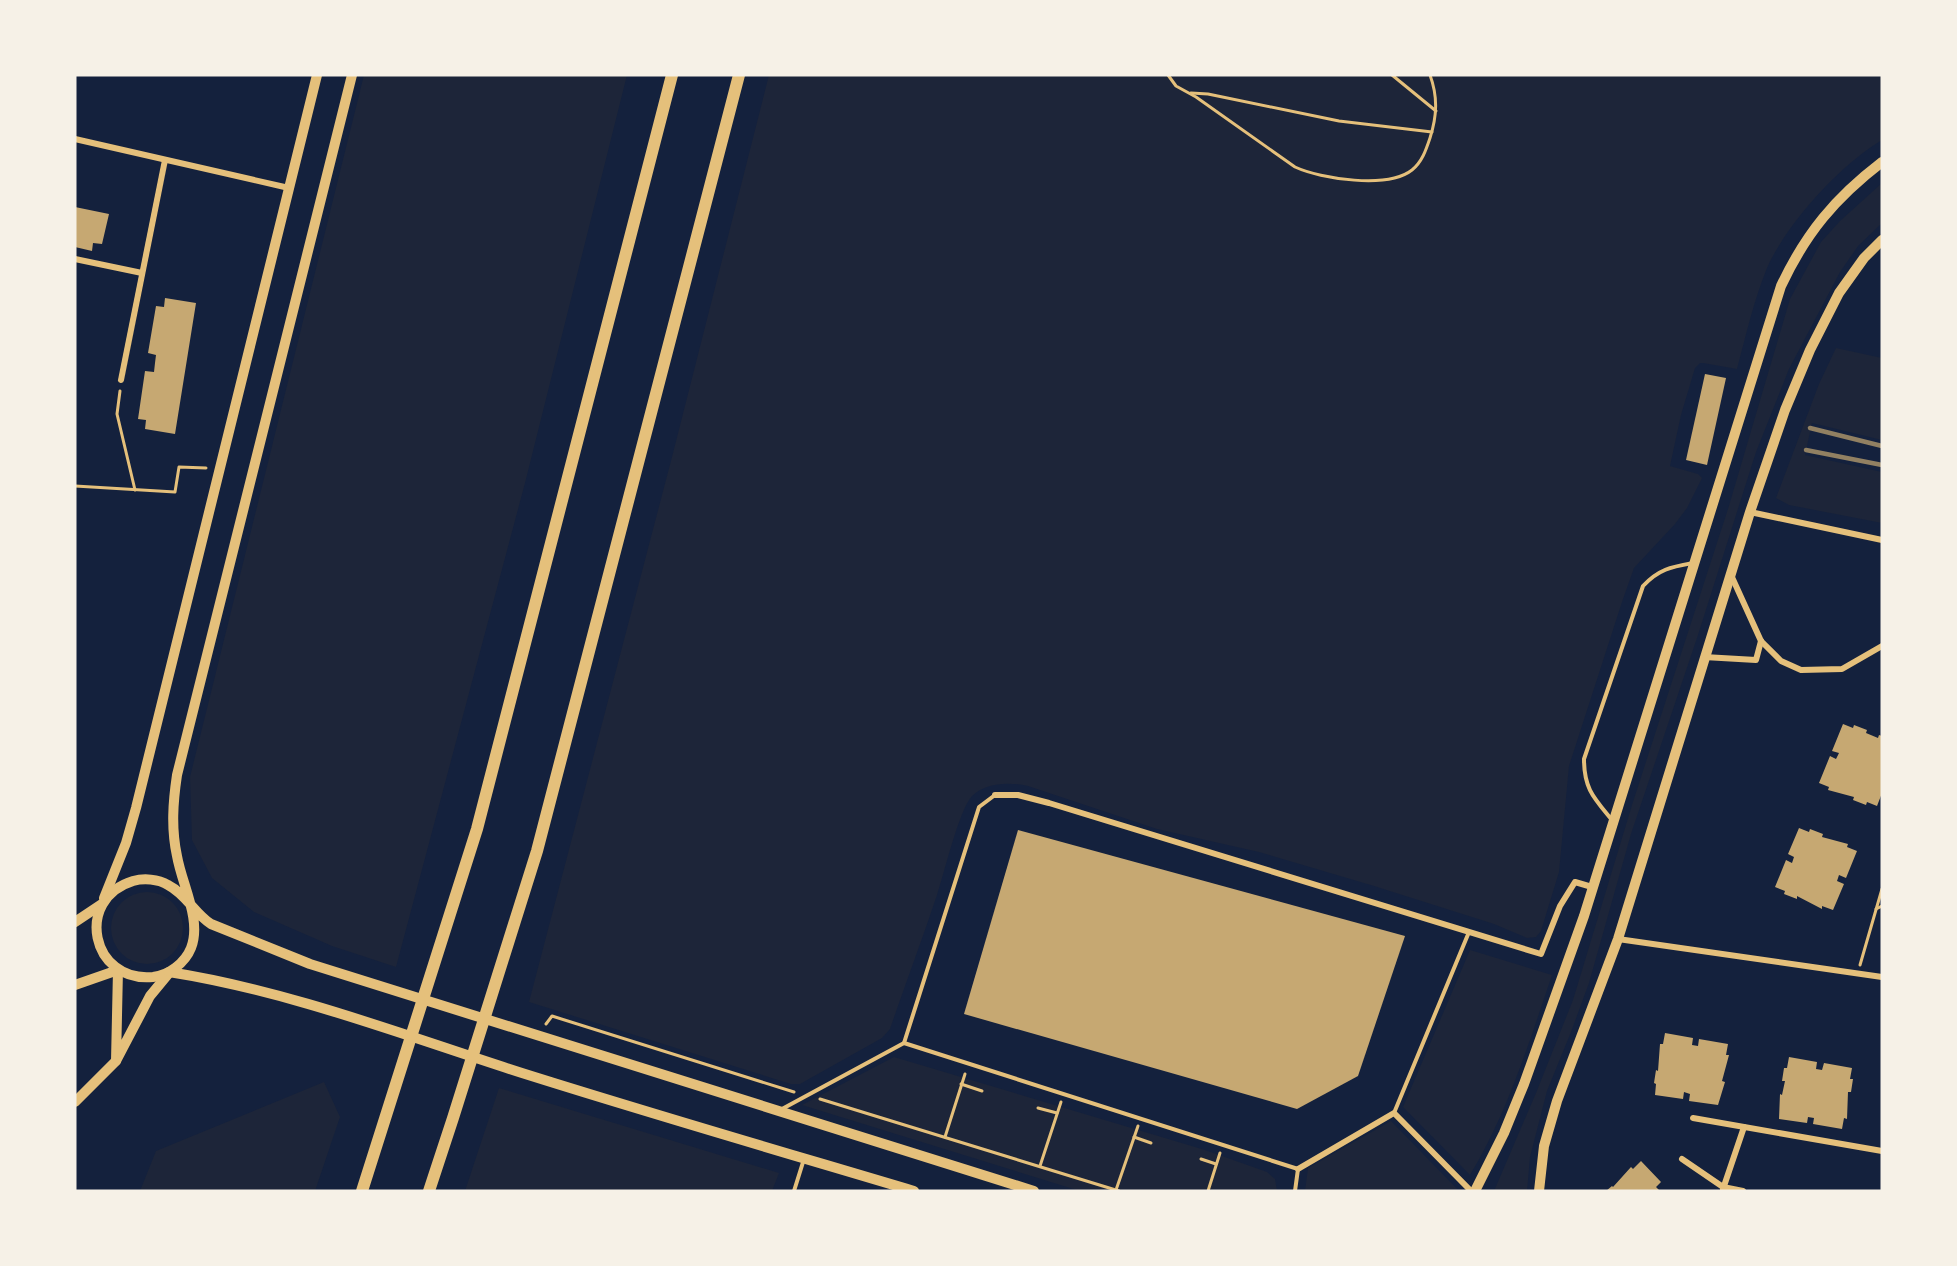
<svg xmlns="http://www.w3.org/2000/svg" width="1957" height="1266" viewBox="0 0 1957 1266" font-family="'Space Grotesk',sans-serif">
<rect width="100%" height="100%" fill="#14213d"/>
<g fill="#1d2539">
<polygon points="364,75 627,75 525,483 396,967 332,946 254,912 212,878 192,840 190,777"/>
<path d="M769,75h1113v65c-42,25 -95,83 -115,128 -13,32 -21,67 -30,101l-34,-6h-3l-5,5 -14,47 -11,51 28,8 4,4 -15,30 -12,16 -41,44 -12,34 -53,164 -10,106 -18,59 -5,6 -9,1 -33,-14 -120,-38 -115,-34 -102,-23 -129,-43c-18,-4 -42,-4 -56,10 -13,14 -28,78 -35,99 -15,45 -32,90 -47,134l-8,9 -82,46h-9l-262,-82 143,-545z"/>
<polygon points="1882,183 1882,223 1858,246 1840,272 1789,369 1756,452 1698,635 1631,834 1589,983 1571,1032 1547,1091 1530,1157 1527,1191 1494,1191 1536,1093 1573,1000 1632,805 1728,509 1790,299 1821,242 1840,221"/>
<polygon points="1836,348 1882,358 1882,440 1812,423 1805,455 1882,472 1882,523 1789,505 1776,498 1819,384"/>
<circle cx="147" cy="928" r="36"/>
<path d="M1470,950l82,25c-23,68 -45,139 -82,200l-67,-68z"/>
<polygon points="894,1057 1205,1150 1267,1172 1275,1179 1277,1191 1080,1191 802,1105"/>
<polygon points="324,1082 340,1117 315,1191 140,1191 156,1151"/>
<polygon points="499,1088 779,1173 772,1191 465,1191"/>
<polygon points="1391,1121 1459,1191 1305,1191 1308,1168"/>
</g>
<g fill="#c6a872">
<polygon points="75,207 109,214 102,244 93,243 92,251 75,247"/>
<polygon points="165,298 196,303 175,434 145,429 146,420 138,419 145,371 154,372 155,363 156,355 148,353 156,306 164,307"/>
<polygon points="1705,374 1726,378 1707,465 1686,460"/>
<polygon points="1843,724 1853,728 1854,725 1867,730 1866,733 1878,738 1879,735 1882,736 1882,793 1877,806 1867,802 1866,805 1853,800 1854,797 1828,790 1829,787 1819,783 1830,756 1836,759 1839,753 1832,751"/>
<polygon points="1799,828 1809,832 1810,829 1823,834 1822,837 1848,844 1847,847 1857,851 1846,878 1839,875 1837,881 1844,884 1833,910 1822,906 1822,909 1797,896 1797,899 1784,894 1785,891 1775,887 1786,860 1792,863 1794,857 1788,854"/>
<polygon points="1018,830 1405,936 1358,1076 1297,1109 964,1014"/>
<polygon points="1665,1033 1693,1038 1692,1045 1698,1046 1699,1039 1728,1044 1726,1055 1729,1055 1722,1081 1725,1082 1718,1105 1689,1101 1690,1094 1684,1092 1683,1099 1655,1095 1656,1084 1654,1083 1656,1070 1658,1071 1660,1044 1663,1044"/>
<polygon points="1789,1057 1817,1062 1816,1069 1822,1070 1824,1063 1852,1068 1850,1079 1853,1079 1851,1092 1848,1092 1847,1119 1844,1118 1842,1129 1813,1124 1814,1118 1808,1117 1807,1123 1779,1119 1780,1094 1782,1095 1785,1081 1782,1081 1784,1068 1787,1068"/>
<polygon points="1641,1161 1661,1182 1656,1187 1660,1191 1606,1191 1612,1186 1613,1187 1631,1167 1633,1169"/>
</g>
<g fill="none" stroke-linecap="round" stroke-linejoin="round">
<g stroke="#e5c07b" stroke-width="3">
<path d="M1168,75l8,11 20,11 99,70c26,12 93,22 117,3 10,-8 14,-20 18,-32 7,-22 8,-41 0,-63"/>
<polyline points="1392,75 1436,111"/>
<polyline points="1191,93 1208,94 1339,121 1432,132"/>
<polyline points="120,391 117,414 135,490"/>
<polyline points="75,486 175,492 179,467 206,468"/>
<polyline points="1876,909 1882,906"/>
<polyline points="1860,965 1882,889"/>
<polyline points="546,1024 552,1016 794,1092"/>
<polyline points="961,1084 982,1091"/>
<polyline points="820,1099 1119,1191"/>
<polyline points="1038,1108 1057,1113"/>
<polyline points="945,1137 965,1074"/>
<polyline points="1134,1137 1151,1143"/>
<polyline points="1201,1159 1216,1164"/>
<polyline points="1040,1166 1061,1102"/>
<polyline points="1116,1190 1138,1126"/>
<polyline points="1208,1191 1220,1153"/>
</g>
<g stroke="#e5c07b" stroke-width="4">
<path d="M1612,820c-18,-22 -28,-31 -28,-61l59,-173c16,-17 28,-19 50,-23"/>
<polyline points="904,1043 1298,1169 1295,1191"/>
<polyline points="782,1109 904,1043 979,807 995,795"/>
<polyline points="1394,1113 1469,932"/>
<polyline points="794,1191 804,1159"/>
</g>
<g stroke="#e5c07b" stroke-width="6">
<polyline points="75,139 289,188"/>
<polyline points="75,259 142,273"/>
<polyline points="121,380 165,160"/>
<polyline points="1750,512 1882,540"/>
<polyline points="1731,575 1761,641 1781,661 1801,670 1842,669 1882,646"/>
<polyline points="1704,657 1756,660 1761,641"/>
<polyline points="995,795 1018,795 1049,803 1541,954 1560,906 1575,882 1592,887"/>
<polyline points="1618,939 1882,977"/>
<polyline points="1693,1118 1882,1151"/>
<polyline points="1682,1159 1723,1187 1743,1191"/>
<polyline points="1298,1169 1394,1113 1471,1191"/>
<polyline points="1723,1189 1744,1127"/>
</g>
<g stroke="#e5c07b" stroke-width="10">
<path d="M352,75l-175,700c-4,27 -6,53 0,81 5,29 25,64 14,92 -6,15 -22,27 -38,29 -62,6 -79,-78 -20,-96 11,-3 25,-2 35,4 18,9 27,29 43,39l99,40 724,227"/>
<polyline points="104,898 126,843 136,808 317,75"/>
<polyline points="75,922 102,904"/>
<polyline points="118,970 116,1061 150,996 169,973"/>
<path d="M169,972c121,19 237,64 353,101 130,41 261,79 392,118"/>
<polyline points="75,985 118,970"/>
<polyline points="75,1102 116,1061"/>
<path d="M1475,1191l29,-58 20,-49 60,-168 197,-630c25,-53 54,-88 101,-124"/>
<polyline points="1539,1191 1544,1146 1557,1101 1618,939 1750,512 1785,410 1810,350 1839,293 1864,258 1882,240"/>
</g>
<g stroke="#e5c07b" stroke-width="12">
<polyline points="362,1191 477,829 672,75"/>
<polyline points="429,1191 453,1118 537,851 739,75"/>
</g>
<g stroke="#918062" stroke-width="4.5">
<polyline points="1810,428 1882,446"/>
<polyline points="1806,450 1882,465"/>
</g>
</g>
<rect width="1957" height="1266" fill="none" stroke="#f6f1e7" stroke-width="153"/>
</svg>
